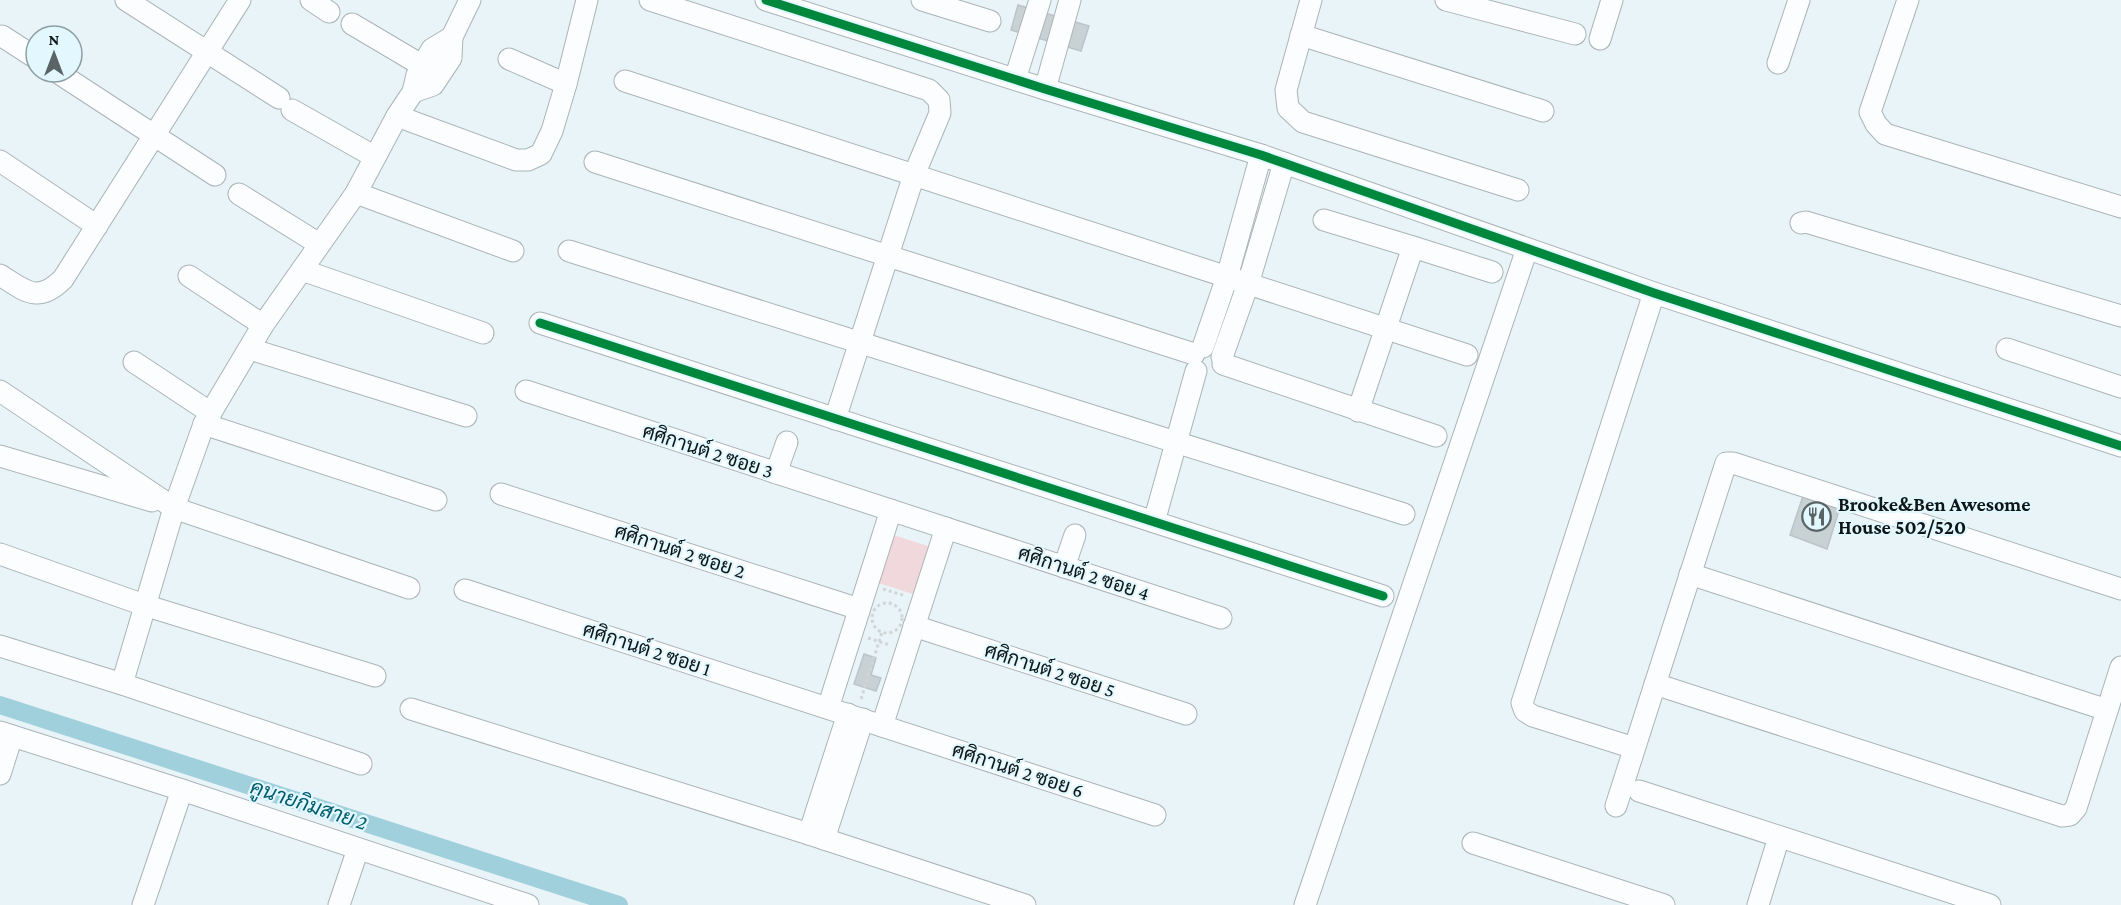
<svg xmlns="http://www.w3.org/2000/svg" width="2121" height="905" viewBox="0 0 2121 905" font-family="'Crimson Pro',Sarabun,serif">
<rect width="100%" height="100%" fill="#e8f4f8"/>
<polygon fill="#f0d8dc" points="890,534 931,547 916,595 875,582"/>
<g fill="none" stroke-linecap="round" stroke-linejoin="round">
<polyline stroke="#a1d0dd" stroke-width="18" points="0,705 619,905"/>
</g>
<g fill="#c8d1d4" stroke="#bbc4c7" stroke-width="1.5">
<polygon points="1018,5 1089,26 1081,51 1011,30"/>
<polygon points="1804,493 1841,504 1827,549 1790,535"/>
<polygon points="864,654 876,658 871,675 881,678 876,691 854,684"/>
</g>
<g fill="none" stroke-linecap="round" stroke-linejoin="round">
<defs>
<g id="minor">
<polyline points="126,0 279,98"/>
<polyline points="311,0 329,12"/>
<polyline points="650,0 929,90 939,100 940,113 914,175 835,419"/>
<polyline points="766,0 1045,89 1261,155 1654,293 2121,446"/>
<polyline points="922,0 990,21"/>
<polyline points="1311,0 1286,90 1288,108 1303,122 1518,190"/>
<polyline points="1446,0 1575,34"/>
<polyline points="1908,0 1870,112 1876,124 1885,134 2121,207"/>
<polyline points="352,24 423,66"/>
<polyline points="1301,35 1543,111"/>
<polyline points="2,36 36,58"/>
<polyline points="1600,39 1612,0"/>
<polyline points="509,59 566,84"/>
<polyline points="1778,63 1799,0"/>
<polyline points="57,72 215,175"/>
<polyline points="1015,79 1040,0"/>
<polyline points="625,81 1467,355"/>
<polyline points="1045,89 1070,0"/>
<polyline points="413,92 433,85 451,58 452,37 470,0"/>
<polyline points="292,110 375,157"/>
<polyline points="397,116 516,160 528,160 541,154 552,131 566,84 587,0"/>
<polyline points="0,161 97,226"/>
<polyline points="595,162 1194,354"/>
<polyline points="356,193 513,251"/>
<polyline points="239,194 319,244"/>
<polyline points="1324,220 1413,247"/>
<polyline points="1801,223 1806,222 2121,316"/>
<polyline points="569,251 1404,514"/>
<polyline points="302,270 483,333"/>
<path d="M0,275c25,16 38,29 63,4l177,-279"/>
<polyline points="189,276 263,325"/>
<polyline points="540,323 1383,596"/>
<polyline points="1203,347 1227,277 1261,155"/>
<polyline points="250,349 466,416"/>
<polyline points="2007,349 2121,387"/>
<polyline points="1222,357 1248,284 1284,163"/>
<polyline points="134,362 211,413"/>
<polyline points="1223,364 1436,436"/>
<polyline points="0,391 174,508 409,588"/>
<polyline points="526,391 1221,618"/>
<polyline points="1358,411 1413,247 1492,272"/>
<polyline points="204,424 436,500"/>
<polyline points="0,456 152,501"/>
<polyline points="776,473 787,442"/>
<polyline points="501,494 859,609"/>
<polyline points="1154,522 1196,371"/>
<polyline points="0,554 144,605 375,676"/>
<polyline points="1064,567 1075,535"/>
<polyline points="1690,574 2107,710"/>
<polyline points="465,590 1155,815"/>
<polyline points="914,626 1186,714"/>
<polyline points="0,646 122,684 361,764"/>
<polyline points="122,684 174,508 204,424 263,325 356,193 397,116 413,92 417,75 432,49 452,37"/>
<polyline points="1655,684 2062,816 2070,815 2076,808 2121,667"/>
<polyline points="828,708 891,510"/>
<polyline points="411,709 809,834 1025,905"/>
<polyline points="882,726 946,528"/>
<polyline points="0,732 182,790 528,905"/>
<polyline points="1634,748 1533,716 1525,711 1522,703 1654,293"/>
<polyline points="0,774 12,736"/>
<polyline points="1639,791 1990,905"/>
<polyline points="1616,806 1726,463 1733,463 2121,589"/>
<polyline points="809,834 848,714"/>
<polyline points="824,839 863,719"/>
<polyline points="1473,843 1664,905"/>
<polyline points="143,905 182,790"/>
<polyline points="339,905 358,849"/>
<polyline points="1305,905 1527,249"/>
<polyline points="1758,905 1779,837"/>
</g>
</defs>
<use href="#minor" stroke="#abb4b8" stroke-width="23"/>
<g stroke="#d2d5d6" stroke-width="3" stroke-dasharray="3 3" stroke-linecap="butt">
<polyline points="883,589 906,596"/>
<circle cx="887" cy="618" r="15"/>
<polyline points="868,638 890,645"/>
<polyline points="861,699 882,632"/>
</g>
<use href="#minor" stroke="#fcfdfe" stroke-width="21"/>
<defs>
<g id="cycleway">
<polyline points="766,0 1045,89 1261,155 1654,293 2121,446"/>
<polyline points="540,323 1383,596"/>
</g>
</defs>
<use href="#cycleway" stroke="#e2f8fe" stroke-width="13"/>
<use href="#cycleway" stroke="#00873e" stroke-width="9"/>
</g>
<defs>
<symbol id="restaurant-ring" viewBox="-11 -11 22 22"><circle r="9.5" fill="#e2f8fe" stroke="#5a6466" stroke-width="1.5"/><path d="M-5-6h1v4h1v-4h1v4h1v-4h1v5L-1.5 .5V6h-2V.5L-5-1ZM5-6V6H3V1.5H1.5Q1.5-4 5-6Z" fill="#5a6466"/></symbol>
</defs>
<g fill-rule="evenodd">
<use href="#restaurant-ring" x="1800" y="500" width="33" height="33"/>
</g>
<g text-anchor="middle" stroke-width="4.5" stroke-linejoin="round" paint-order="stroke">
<g font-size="20" fill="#0e1618" stroke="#e2f8fe">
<text transform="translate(708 451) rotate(18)" y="7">ศศิกานต์ 2 ซอย 3</text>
<text transform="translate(680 551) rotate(18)" y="7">ศศิกานต์ 2 ซอย 2</text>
<text transform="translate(1084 573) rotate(18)" y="7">ศศิกานต์ 2 ซอย 4</text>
<text transform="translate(647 649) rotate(18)" y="7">ศศิกานต์ 2 ซอย 1</text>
<text transform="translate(1050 670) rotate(18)" y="7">ศศิกานต์ 2 ซอย 5</text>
<text transform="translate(1018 770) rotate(18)" y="7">ศศิกานต์ 2 ซอย 6</text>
</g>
<g font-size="20" font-weight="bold" fill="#0e1618" stroke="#e2f8fe" text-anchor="start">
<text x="1838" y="511">Brooke&amp;Ben Awesome<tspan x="1838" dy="23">House 502/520</tspan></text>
</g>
<g font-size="21" font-style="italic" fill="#005d6e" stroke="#e2f8fe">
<text transform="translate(309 805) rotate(18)" y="7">คูนายกิมสาย 2</text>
</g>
</g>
<g transform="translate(54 54)"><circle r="28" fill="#e2f8fe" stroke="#8d9ea2" stroke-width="1.5"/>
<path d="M0-4.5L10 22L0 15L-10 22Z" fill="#5a6466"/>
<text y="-9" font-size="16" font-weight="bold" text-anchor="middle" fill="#0e1618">N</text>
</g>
</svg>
